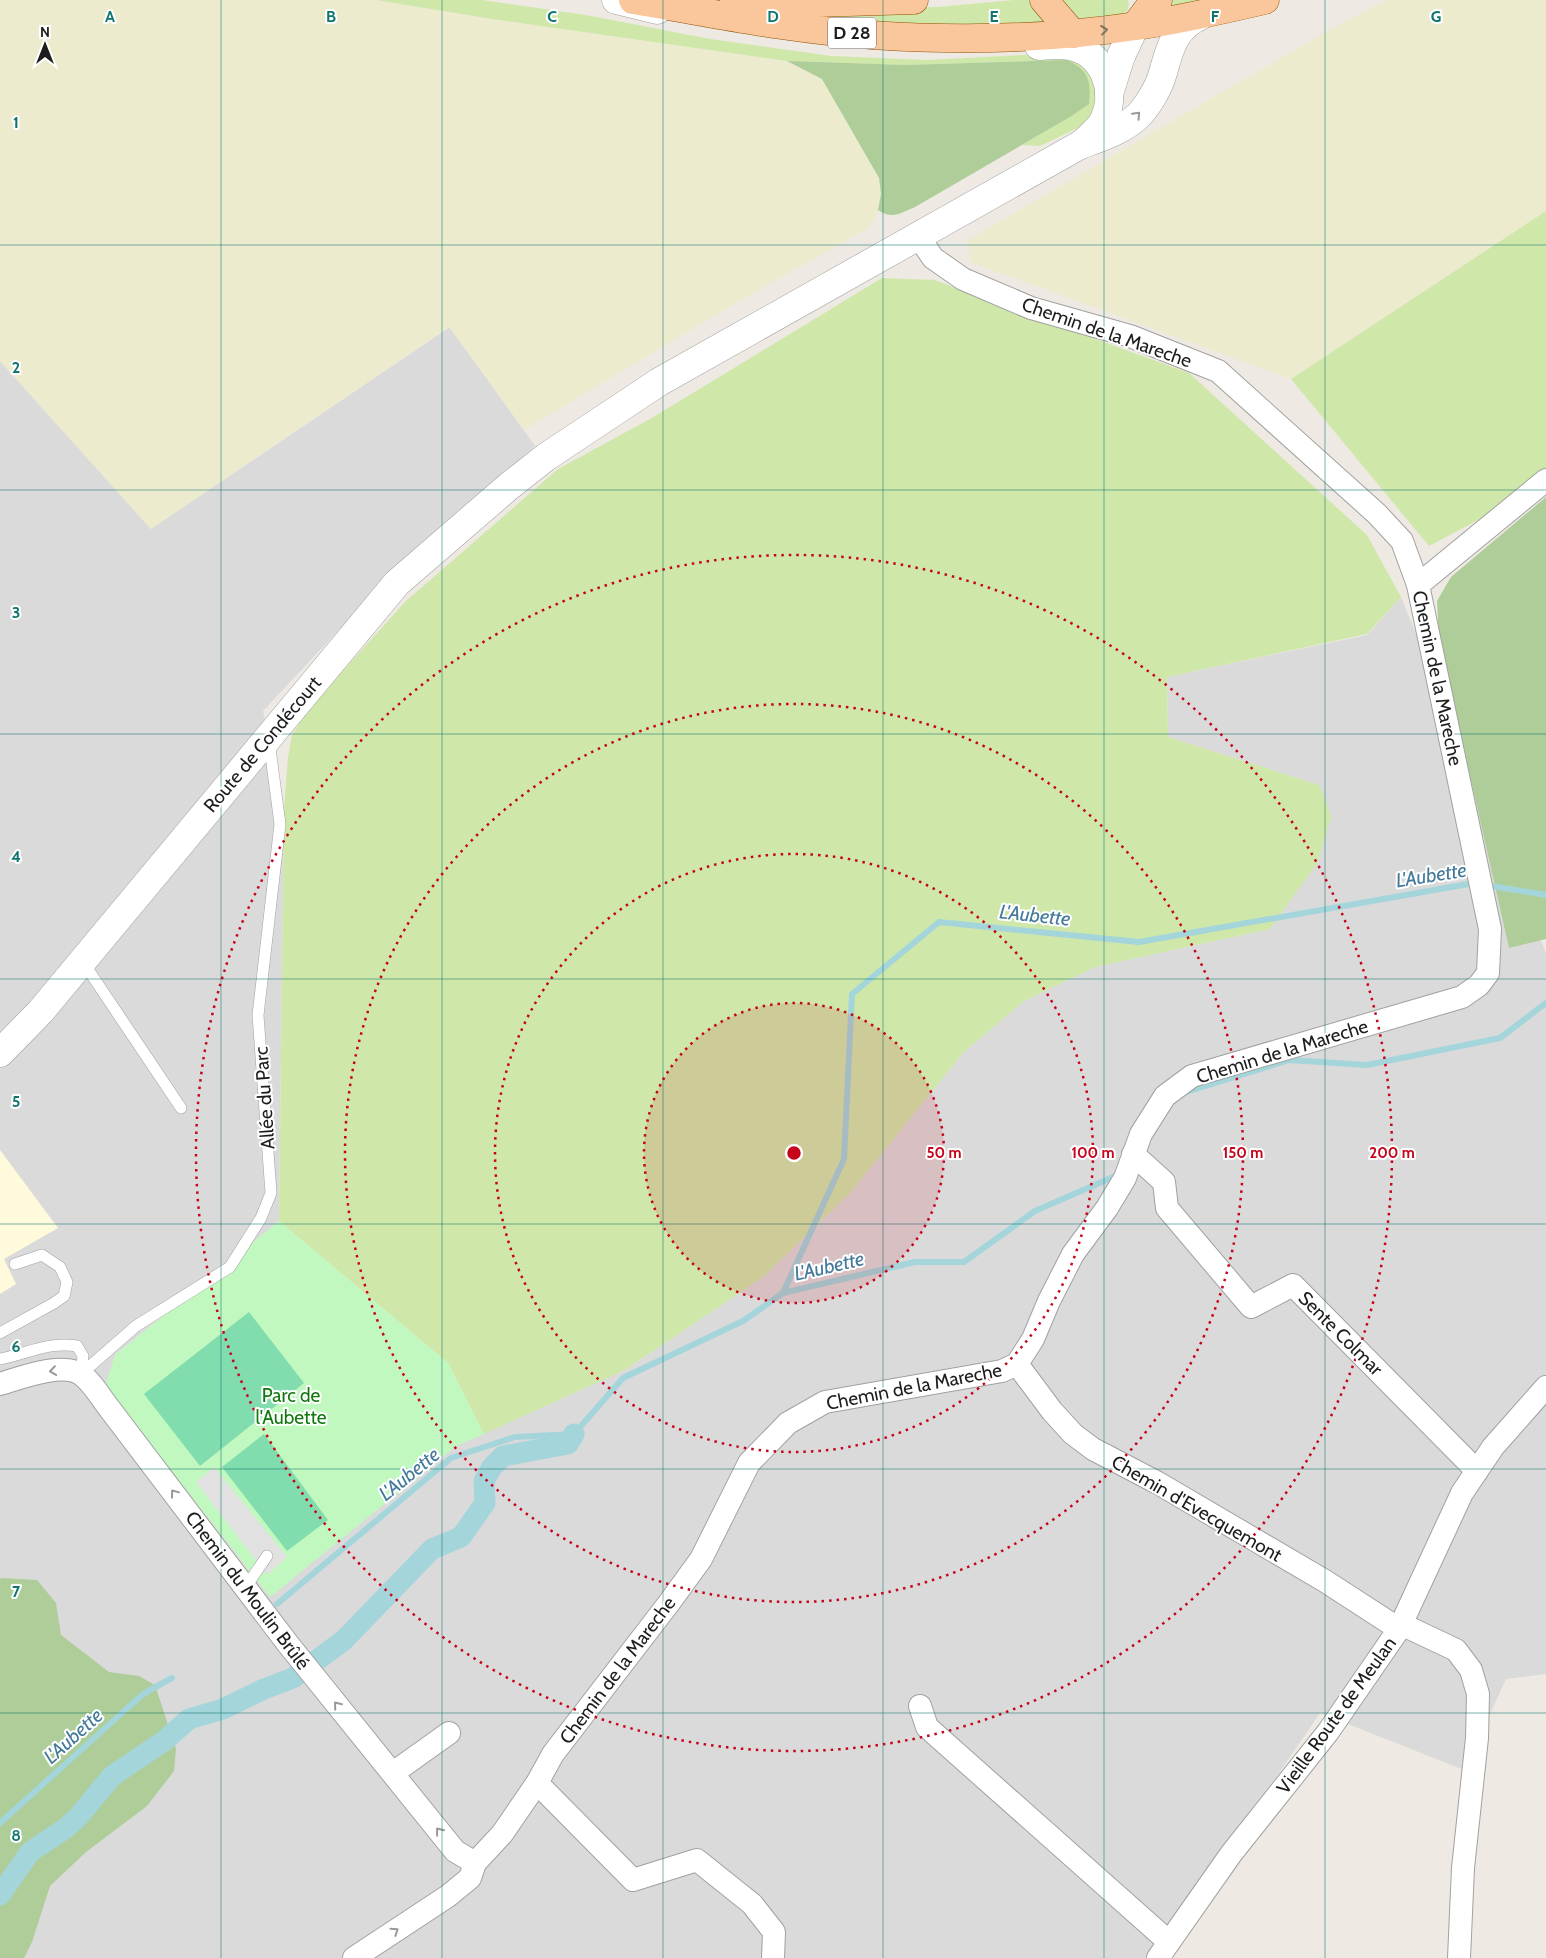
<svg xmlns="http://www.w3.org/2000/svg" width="1546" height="1958" viewBox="0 0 1546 1958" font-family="Cabin,sans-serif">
<rect width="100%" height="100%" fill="#eee9e2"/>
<polygon fill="#dbdada" points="450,327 535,446 407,557 263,711 284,809 279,1221 115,1355 270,1596 456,1446 625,1370 763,1277 850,1193 963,1053 1024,1001 1095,967 1270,929 1319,785 1168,737 1167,677 1367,635 1401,597 1546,953 1546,1674 1506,1679 1464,1770 1320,1713 1153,1958 0,1958 0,361 151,529"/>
<polygon fill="#fefadb" points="0,1150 58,1228 4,1259 16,1284 0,1294"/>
<g fill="#edebce">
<polygon points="0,0 376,0 492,19 787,61 822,79 879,178 881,194 878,213 868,228 729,307 524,430 449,327 151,529 0,361"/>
<polygon points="1386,0 1546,0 1546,211 1291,379 970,262 968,240 1326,32"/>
</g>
<g fill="#cfe8a9">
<polygon points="376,0 482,0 586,15 710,39 831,56 927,60 1063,53 1092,65 1101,99 1088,123 1040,146 1022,145 1070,117 1066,60 906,65 787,61 492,19"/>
<polygon points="1014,0 1033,0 1056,23 980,30 769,15 838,9 938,7"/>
<polygon points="1052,0 1127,0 1129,2 1128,9 1122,17 1078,25"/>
<polygon points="1169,0 1231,0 1170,12"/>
<polygon points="1546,211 1546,484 1429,546 1291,379"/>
<polygon points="882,278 934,280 1189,373 1367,535 1401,597 1367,634 1167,677 1168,737 1319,785 1325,798 1331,817 1318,862 1270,929 1095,967 1024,1001 963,1053 850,1193 763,1277 625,1370 484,1434 448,1363 279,1221 284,809 288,758 292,735 309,708 406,601 558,469 650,419"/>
</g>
<g fill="#aecd98">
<path d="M1066,60c23,9 25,21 23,44l-19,13 -155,90c-15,6 -22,13 -37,3l3,-16 -2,-16 -57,-99 -35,-18 119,4z"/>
<polygon points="1546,497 1546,939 1509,948 1439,638 1437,601 1451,577"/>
<polygon points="2,1578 37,1580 56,1603 61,1635 109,1672 139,1676 155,1685 176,1749 174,1771 147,1806 86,1852 50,1886 32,1942 24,1958 0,1958 0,1579"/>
</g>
<polygon fill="#c1f8bf" points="279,1221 448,1363 484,1434 456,1446 270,1597 105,1386 115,1355"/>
<g fill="#81dcae">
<polygon points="249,1312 304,1383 200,1466 144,1394"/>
<polygon points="264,1434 328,1520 287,1551 222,1467"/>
</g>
<polygon fill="#e1e1e1" points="214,1467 287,1557 267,1575 196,1482"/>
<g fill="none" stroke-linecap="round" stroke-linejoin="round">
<g stroke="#a3d5db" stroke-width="6">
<polyline points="1183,1093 1289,1060 1367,1065 1500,1038 1546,1003"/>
<polyline points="783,1293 844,1159 852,994 939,922 1139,942 1474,883 1546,895"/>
<polyline points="277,1604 451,1458 515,1437 574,1434 623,1378 743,1321 783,1293 915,1262 964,1262 1035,1211 1120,1174"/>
<polyline points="0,1823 143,1694 172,1678"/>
</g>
<polyline stroke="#a3d5db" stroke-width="21" points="0,1895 30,1852 66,1828 79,1816 112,1776 164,1741 189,1719 223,1709 264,1689 293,1678 344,1640 432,1549 461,1537 485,1503 484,1481 492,1467 503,1456 568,1444 574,1434"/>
<defs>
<g id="service">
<polyline points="83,962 181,1108"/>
<polyline points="0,1333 54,1303 64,1296 67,1282 60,1267 42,1255 15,1264"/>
<path d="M0,1359c26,-5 50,-18 77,-13l6,10 -2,18"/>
<polyline points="81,1374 136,1326 230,1267 261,1218 271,1193 258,1015 280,824 269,741"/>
<polyline points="245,1588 267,1556"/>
</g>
<g id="minor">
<polyline points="1418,585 1546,480"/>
<polyline points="1133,1154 1164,1182 1167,1208 1251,1307 1293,1285 1477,1471"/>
<polyline points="1017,1364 1052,1411 1073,1434 1093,1449 1158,1483 1325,1581 1399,1629"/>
<path d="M0,1384c20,-6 64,-23 82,-9 11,8 19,23 27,33l179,236 167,207 20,12"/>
<polyline points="1401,1624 1456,1650 1471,1670 1478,1694 1477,1738 1463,1868 1459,1958"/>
<polyline points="920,1706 927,1727 1169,1942"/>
<polyline points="393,1773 449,1733"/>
<polyline points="537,1783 633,1880 697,1860 752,1904 774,1932 773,1958"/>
<polyline points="354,1958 448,1896 470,1878 475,1863 502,1834 537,1783 553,1754 669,1603 701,1559 749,1463 788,1423 825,1402 1002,1371 1017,1364 1033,1339 1049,1301 1073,1254 1107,1208 1125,1178 1141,1134 1165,1096 1192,1076 1462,997 1479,985 1488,973 1490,929 1418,585 1402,541 1377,514 1218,371 1130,336 1031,308 963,279 933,258 918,236"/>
<polyline points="1158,1958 1231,1854 1328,1732 1399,1629 1462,1493 1493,1447 1546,1387"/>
</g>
<g id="tertiary">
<polyline points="616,0 657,10"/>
<path d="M1039,46c10,-1 21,-2 31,0 33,6 48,44 34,74 -4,9 -14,16 -21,23"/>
<polyline points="1109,94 1121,56 1135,26"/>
<path d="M0,1053l41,-42 356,-428 111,-96 38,-30 113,-75 421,-237c19,-7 42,-14 58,-29 9,-9 20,-27 24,-40 8,-27 11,-48 40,-61"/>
</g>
<g id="primary">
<path d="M633,0c79,13 159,30 239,35 88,6 177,4 264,-9 43,-6 86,-16 129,-26"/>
<polyline points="734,0 814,3 914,0"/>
<polyline points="1044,0 1073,34"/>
<polyline points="1135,26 1148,9 1158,0"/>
</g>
</defs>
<use href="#service" stroke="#a1a1a1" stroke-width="12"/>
<use href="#minor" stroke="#a1a1a1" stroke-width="24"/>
<use href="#tertiary" stroke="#a1a1a1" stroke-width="29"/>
<use href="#primary" stroke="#935203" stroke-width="29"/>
<use href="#service" stroke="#fff" stroke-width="11"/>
<use href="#minor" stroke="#fff" stroke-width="22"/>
<use href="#tertiary" stroke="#fff" stroke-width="28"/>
<use href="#primary" stroke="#fac69b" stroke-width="28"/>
</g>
<defs><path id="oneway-chevron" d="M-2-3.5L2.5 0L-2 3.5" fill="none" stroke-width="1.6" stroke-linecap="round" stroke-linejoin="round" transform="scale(1.25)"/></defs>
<use stroke="#8c725c" href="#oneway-chevron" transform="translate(1104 30) rotate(-7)"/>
<g stroke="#999">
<use href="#oneway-chevron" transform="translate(1137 115) rotate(-47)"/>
<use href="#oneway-chevron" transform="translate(53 1371) rotate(172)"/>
<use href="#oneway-chevron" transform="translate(174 1493) rotate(-127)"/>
<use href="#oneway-chevron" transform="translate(337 1705) rotate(-129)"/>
<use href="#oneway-chevron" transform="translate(439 1831) rotate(-128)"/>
<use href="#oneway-chevron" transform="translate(395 1931) rotate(-34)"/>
</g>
<path fill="none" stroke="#0f766e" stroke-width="1" stroke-opacity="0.55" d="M221,0v1958M442,0v1958M663,0v1958M883,0v1958M1104,0v1958M1325,0v1958M0,245h1546M0,490h1546M0,734h1546M0,979h1546M0,1224h1546M0,1469h1546M0,1713h1546"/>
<circle cx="794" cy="1153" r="150" fill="#c6041b" fill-opacity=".12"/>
<g fill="none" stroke="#c6041b" stroke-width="2.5" stroke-dasharray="2.5 5">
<circle cx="794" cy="1153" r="150"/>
<circle cx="794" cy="1153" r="299"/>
<circle cx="794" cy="1153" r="449"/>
<circle cx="794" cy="1153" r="598"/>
</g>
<g text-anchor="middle" stroke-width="4" stroke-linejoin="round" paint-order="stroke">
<rect fill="#fff" stroke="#616161" stroke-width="1" x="828" y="17.5" width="48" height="31" rx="4"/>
<g font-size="18" font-weight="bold" fill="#1d1d1d">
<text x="852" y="39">D 28</text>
</g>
<g font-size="19" fill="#1d1d1d" stroke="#fff">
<text transform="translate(1107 332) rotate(19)" y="7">Chemin de la Mareche</text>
<text transform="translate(1438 678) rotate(78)" y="7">Chemin de la Mareche</text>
<text transform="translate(262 744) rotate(-50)" y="7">Route de Condécourt</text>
<text transform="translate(1282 1051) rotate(-17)" y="7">Chemin de la Mareche</text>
<text transform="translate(264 1098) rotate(-94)" y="7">Allée du Parc</text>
<text transform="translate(1341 1333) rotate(45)" y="7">Sente Colmar</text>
<text transform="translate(914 1386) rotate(-11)" y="7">Chemin de la Mareche</text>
<text transform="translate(1197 1508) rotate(30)" y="7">Chemin d'Evecquemont</text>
<text transform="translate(248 1590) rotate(53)" y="7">Chemin du Moulin Brûlé</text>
<text transform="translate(617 1670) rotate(-53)" y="7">Chemin de la Mareche</text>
<text transform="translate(1336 1715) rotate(-54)" y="7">Vieille Route de Meulan</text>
</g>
<g font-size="19" fill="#11780d" stroke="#fff">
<text x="291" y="1402">Parc de<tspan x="291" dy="22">l'Aubette</tspan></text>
</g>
<g font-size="20" font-style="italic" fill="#457a9b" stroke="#fff">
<text transform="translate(1431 875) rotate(-9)" y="7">L'Aubette</text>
<text transform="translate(1035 915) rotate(6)" y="7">L'Aubette</text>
<text transform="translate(829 1266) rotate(-13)" y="7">L'Aubette</text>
<text transform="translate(409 1474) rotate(-39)" y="7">L'Aubette</text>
<text transform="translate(73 1736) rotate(-42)" y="7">L'Aubette</text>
</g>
</g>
<g font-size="16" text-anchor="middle" font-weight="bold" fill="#0f766e" stroke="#fff" stroke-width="4" stroke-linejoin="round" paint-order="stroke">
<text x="110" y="22">A</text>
<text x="331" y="22">B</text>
<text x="552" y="22">C</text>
<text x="773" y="22">D</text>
<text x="994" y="22">E</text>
<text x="1215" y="22">F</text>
<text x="1436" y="22">G</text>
<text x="16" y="128">1</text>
<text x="16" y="373">2</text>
<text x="16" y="618">3</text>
<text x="16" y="862">4</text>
<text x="16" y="1107">5</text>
<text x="16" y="1352">6</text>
<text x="16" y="1597">7</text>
<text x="16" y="1841">8</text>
</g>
<circle cx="794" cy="1153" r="8" fill="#c6041b" stroke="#fff" stroke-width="2.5"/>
<g font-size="15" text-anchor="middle" font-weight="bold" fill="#c6041b" stroke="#fff" stroke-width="4" stroke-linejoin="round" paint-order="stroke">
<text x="944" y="1158">50 m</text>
<text x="1093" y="1158">100 m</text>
<text x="1243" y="1158">150 m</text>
<text x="1392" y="1158">200 m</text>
</g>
<g transform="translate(45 45)" stroke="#ffffff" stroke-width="4" paint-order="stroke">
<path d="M0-4L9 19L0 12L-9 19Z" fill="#1d1d1d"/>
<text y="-8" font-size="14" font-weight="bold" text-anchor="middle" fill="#1d1d1d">N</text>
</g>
</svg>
